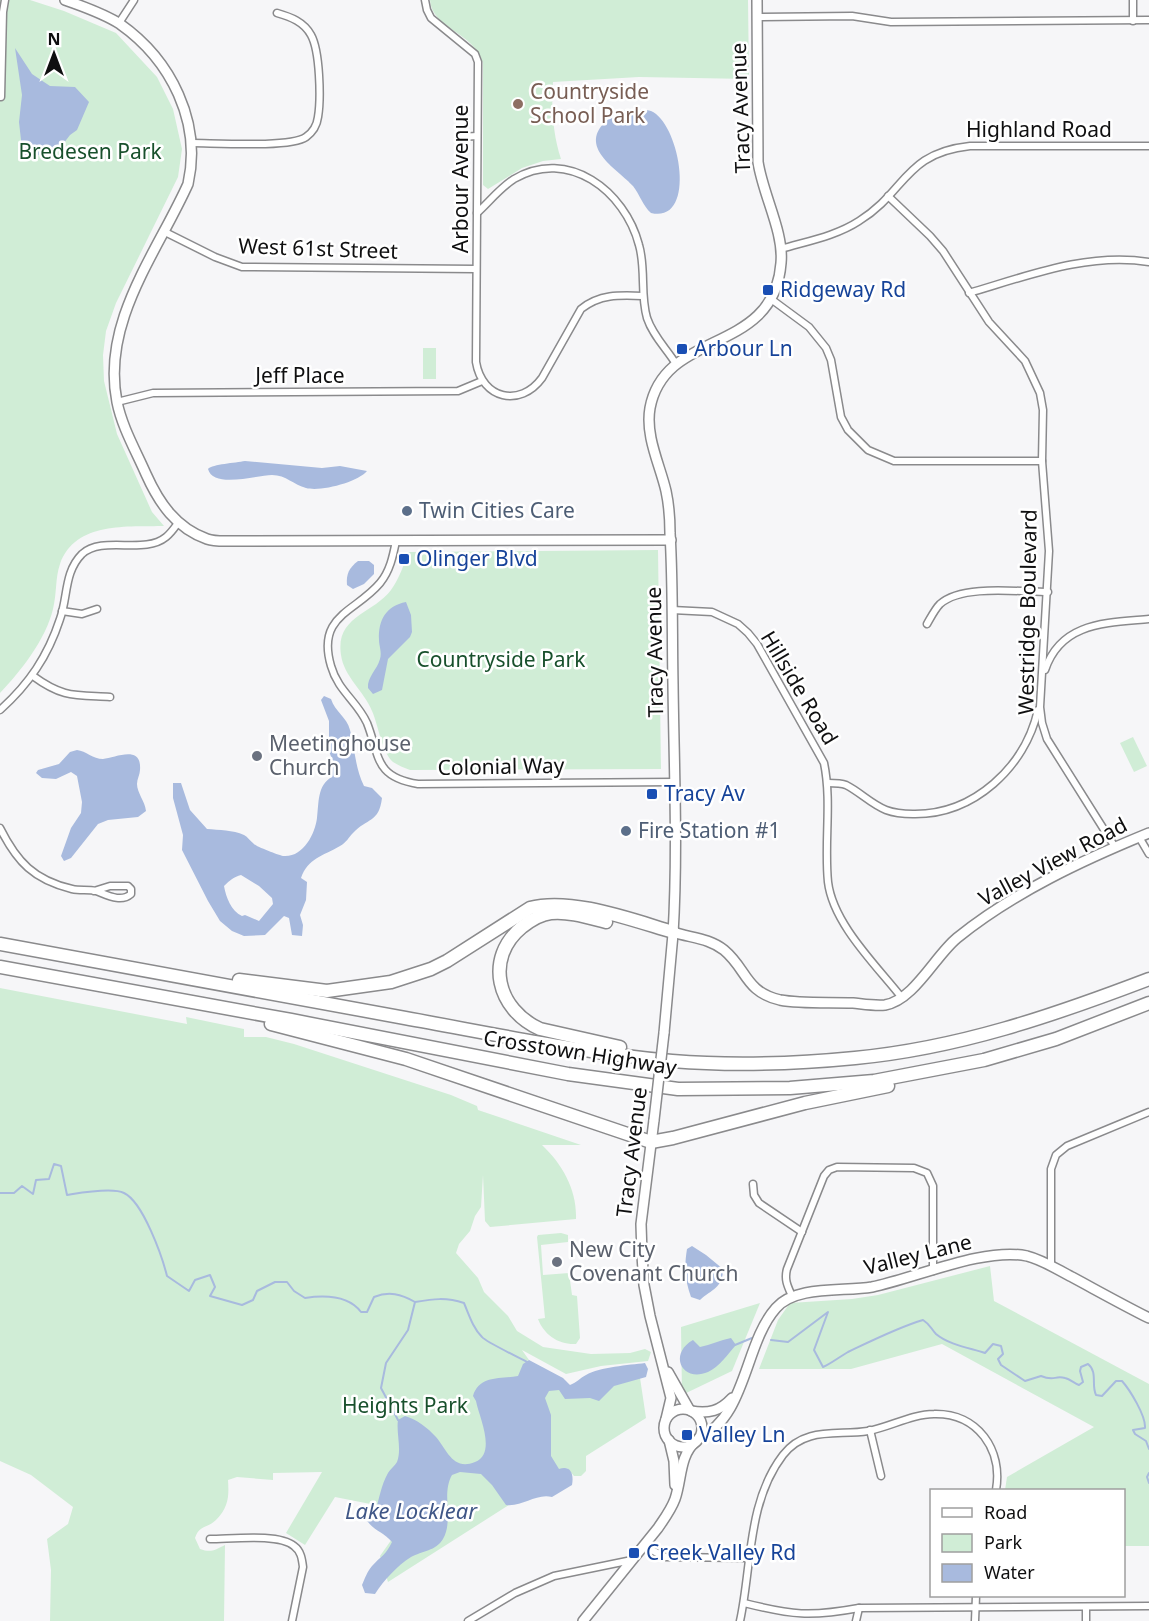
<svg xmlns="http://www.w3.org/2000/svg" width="1149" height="1621" viewBox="0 0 1149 1621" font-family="'Noto Sans',sans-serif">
<rect width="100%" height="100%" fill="#f6f6f8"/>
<g fill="#d0edd6">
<path d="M0,0h30l34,11 52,22 41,44 16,32 9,40 -4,28 -62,126 -10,28 -3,24 1,26 13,53 35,78 12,14c-35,1 -89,-5 -104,38 -5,15 -3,29 -7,45 -7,30 -32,62 -53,84z"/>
<path d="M430,0h318l1,79 -110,-2 -86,5c-2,26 0,52 8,77l-18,2 -21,7 -34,21 -5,-4v-122c-10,-32 -51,-34 -53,-63z"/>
<rect x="423" y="348" width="13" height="31"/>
<path d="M658,550l3,219 -251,1c-6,-2 -12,-5 -17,-8 -11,-9 -15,-38 -21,-51 -8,-20 -28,-34 -31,-56 -6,-39 32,-41 50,-65 8,-11 13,-25 17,-38z"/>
<polygon points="1133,737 1147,766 1134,772 1120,743"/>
<path d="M0,988l187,36 -1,-7 58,12v8h22l28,7 157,51 26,11 1,4 103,35h-39c21,20 35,45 34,74l-86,8 -5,-6 -2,-46 -2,32 -6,9 -5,15 -11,13 -3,9 22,25 6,14 24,24 9,15 26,16 48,7 39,-1 15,-4 6,3 -3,9 -47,5 -35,8 -44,-24 7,10 -2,1 40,30 72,-20 7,47 -60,38v15l-5,5h-7l-7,-8 -179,114 -8,-26 31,-44 -76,-15 -30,48 -19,-12 36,-61 -49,1v7l-36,-3 -9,3c1,15 1,27 -12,40 -8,8 -17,5 -21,18l5,11c11,4 15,1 25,-4l-1,76h-174l1,-51 -4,-31 21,-15 5,-17 -42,-32 -31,-14z"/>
<path d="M561,1233l7,2v7l-27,3 2,30 26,-2 3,22 5,1 3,42 -4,6c-17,1 -32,-9 -38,-25l7,-1 -8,-81 1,-2z"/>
<polygon points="990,1266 994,1301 1149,1384 1149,1546 1124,1546 1124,1490 1005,1490 1007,1477 1094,1427 942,1344 851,1369 759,1369 778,1320 790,1303 852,1299 878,1295"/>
<polygon points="760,1303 732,1371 682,1395 681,1327"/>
</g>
<g fill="#a8bade" fill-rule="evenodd">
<polygon points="15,48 32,74 50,86 75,87 89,102 77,130 70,135 60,148 40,154 28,161 23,158 19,122 22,95"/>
<path d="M632,109c6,1 14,0 19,2 29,12 47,113 0,102 -8,-7 -11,-18 -18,-27 -14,-16 -54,-37 -29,-63 8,-8 17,-13 28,-14z"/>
<path d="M245,461l77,7 18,-2 27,5c-9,11 -46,21 -61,17 -12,-3 -20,-13 -34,-13 -15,0 -59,14 -64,-6 5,-5 27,-6 37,-8z"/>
<path d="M358,561h11l5,4v9l-10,10 -11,5 -6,-4c-1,-11 2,-17 11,-24z"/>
<path d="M406,602l5,13 1,17 -2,5 -22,22 -6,31 -9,4 -5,-6c-1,-11 9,-18 12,-29 2,-7 -1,-13 -1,-19 -1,-20 7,-34 27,-38z"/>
<path d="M324,696l7,3c4,13 16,18 19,31 5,19 5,38 14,56l8,2 10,10c-3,25 -15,20 -29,35 -4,4 -7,10 -13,13 -17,10 -32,12 -39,32l6,4 -1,18 -6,15 3,10 -1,11 -10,-1 -3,-17 -5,-2 -19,19 -21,1 -12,-5 -12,-10 -12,-20 -26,-51 1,-15 -10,-37v-15h8l9,27 17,19c12,1 26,1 37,6 4,2 6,6 10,9 3,3 25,11 29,12 20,2 32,-22 34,-38 2,-15 0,-33 15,-41l1,-15 -4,-11v-30l-8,-21zM241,875l18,11 13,12 1,6 -14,17 -14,-6 -3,1c-11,-5 -16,-19 -18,-30 6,-6 10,-9 17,-11z"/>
<path d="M77,750c9,1 16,9 26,9 12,-1 39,-15 37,11 0,4 -3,9 -3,14 0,9 8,17 9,27l-8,6 -30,3 -10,4 -27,34 -7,3 -3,-5 10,-28 10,-15 1,-11 -5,-26 -6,-4 -15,7 -14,-1 -6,-5 2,-3 21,-6 11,-12z"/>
<path d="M692,1246l14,9 17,14c0,19 -11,20 -23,31l-9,-3c-6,-17 -7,-30 -4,-48z"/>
<path d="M731,1338l5,7c-8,9 -17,22 -28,27 -26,11 -40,-18 -15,-32l7,7c11,-2 20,-7 31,-9z"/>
<path d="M529,1360l34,18 7,7c6,-2 10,-7 16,-10 14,-8 43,-10 59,-12l3,6 -2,8 -32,9 -15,15 -9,-3 -25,1 -6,-9 -10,1 -4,7 6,17v41l8,13c12,-4 15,5 13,16l-20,12c-16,-4 -29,10 -46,8l-14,-20 -11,-11 -21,-2 -8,3c-11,19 2,45 -9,64 -7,12 -21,12 -32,18 -14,9 -27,23 -36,37l-10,-1 -3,-8c3,-7 5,-13 10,-19 9,-10 14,-11 20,-24 -9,-11 -22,-12 -28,-27l2,-5 9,3c4,-13 6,-28 13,-40 2,-4 7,-7 9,-11 5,-13 -1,-29 1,-42l7,-4c11,3 23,12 31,21 11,13 17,34 39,25 22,-9 4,-45 1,-61l-3,-5c6,-21 28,-17 45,-20l5,-12z"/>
</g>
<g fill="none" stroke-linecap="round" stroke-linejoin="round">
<g stroke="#a8bade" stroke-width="2">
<path d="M0,1193h14l8,-7 11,8 3,-14 13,-1 5,-15 7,2 6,29c13,-2 45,-8 57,-2 19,9 38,63 43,83l22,15 6,-11 15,-5 5,12 -5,9 32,9 11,-5 4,-9 18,-9h12l7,9 11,7c20,-3 43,-3 56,14h6l7,-15c15,-6 27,-3 41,5 18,-3 31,-5 49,1 5,12 9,25 18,34 4,5 38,21 47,26"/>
<path d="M771,1340l17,2 40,-30 -14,38 9,17c9,-4 16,-10 25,-15 23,-11 51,-25 75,-32 8,5 8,9 13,14 13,11 34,14 49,19l8,-9 8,2 2,8 -5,5 3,6 24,16 16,-5c14,6 13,-1 24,2 5,1 9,5 14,7l4,-3 -3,-11 1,-4 7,-3c10,8 3,21 8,31l6,1 14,-15h6c8,9 24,35 23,47l-12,2 2,4 11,7 3,8"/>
<polyline points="735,1345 752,1338"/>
<polyline points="398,1420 381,1388 386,1363 408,1330 415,1302"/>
<polyline points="1149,1473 1147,1477 1149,1483"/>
</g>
<defs>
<g id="street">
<path d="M425,0l2,10 4,8 44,36 3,8 -2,300c6,37 44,46 66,16l39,-69c19,-15 38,-14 62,-13"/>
<polyline points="1133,0 1133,21"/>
<polyline points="757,17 852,16 891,22 1149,20"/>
<polyline points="119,23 134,0"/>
<polyline points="1,97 3,12 5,0"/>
<polyline points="460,137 477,136"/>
<path d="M192,143c22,0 99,5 114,-6 7,-5 11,-12 12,-20 3,-18 2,-66 -7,-82 -7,-13 -20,-18 -34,-22"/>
<polyline points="888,196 930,236 943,251 989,322 1025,361 1040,393 1043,410 1042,461 1049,551 1040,707 1042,723 1047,739 1115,847"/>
<path d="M477,213c12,-11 23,-25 37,-34 54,-32 111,12 125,66 7,24 1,49 8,73 6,18 19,30 29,46"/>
<polyline points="165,232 215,257 242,267 476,269"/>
<path d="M781,249c27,-8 55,-13 78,-28 47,-29 45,-68 111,-75h179"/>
<path d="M969,293c58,-17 119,-41 180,-31"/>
<polyline points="771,299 809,327 826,348 831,360 841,417 848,430 868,450 894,461 1042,461"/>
<polyline points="117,402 153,393 458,391 482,381"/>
<path d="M396,541c-3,15 -6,30 -16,42 -24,29 -64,32 -49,83 7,25 26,35 36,57 13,33 7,54 51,61l257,-2"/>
<path d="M672,610l40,2 26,12 10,9 9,11 67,119c8,39 0,79 4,119 5,42 49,84 74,116"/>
<polyline points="62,611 82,614 97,609"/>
<path d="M927,624c4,-7 8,-15 13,-20 22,-20 80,-12 108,-12"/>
<path d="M1045,670c16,-48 61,-47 104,-51"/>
<path d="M33,676c30,22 42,19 77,21"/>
<path d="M0,710c29,-26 48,-54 60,-91 8,-22 4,-47 22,-65 21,-19 62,1 84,-17 5,-4 9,-10 12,-14"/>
<path d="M828,783c6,0 13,0 18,2 14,7 25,19 40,25 8,3 19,4 27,4 61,1 112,-47 125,-104"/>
<path d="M0,828c17,34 34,52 72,61 8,2 16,0 24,2 11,4 25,12 35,3v-5l-3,-3h-18l-16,5"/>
<polyline points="1139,837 1149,854"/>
<polyline points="753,1184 754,1195 759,1203 802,1232"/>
<polyline points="1051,1266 1051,1169 1056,1155 1067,1146 1149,1112"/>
<path d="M792,1296c-4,-9 -8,-16 -5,-27l37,-93 5,-6 8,-3 77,1 13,5 6,13v85"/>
<polyline points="870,1430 881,1476"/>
<path d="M210,1539c21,0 69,-6 84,7 7,5 8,13 9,21l-11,54"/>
<polyline points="644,1546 665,1557 750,1558"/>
<path d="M744,1603c48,12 66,14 115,5l290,-2"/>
<polyline points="468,1621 515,1593 554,1576 632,1560"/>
<path d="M740,1621c12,-55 7,-119 43,-166 22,-29 55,-19 85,-24 22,-4 44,-17 66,-17 44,-1 69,36 62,76"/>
<polyline points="856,1621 859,1608"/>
<polyline points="975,1621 976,1596"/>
<polyline points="1086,1621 1086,1607"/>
</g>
<g id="secondary">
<path d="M65,0c19,7 38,13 55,24 51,36 82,98 68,160 -31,69 -87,138 -71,218 5,25 19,49 29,72 13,29 30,54 61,65 8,3 19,2 27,2l437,-1"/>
<path d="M673,932c18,6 36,6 51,18 23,19 21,42 56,50 21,4 51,2 73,3 10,1 22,3 32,2 29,-5 50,-49 72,-67 57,-46 126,-78 192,-105"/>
<path d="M664,1033c3,-33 6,-66 9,-99 5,-83 1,-167 0,-250 -1,-50 0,-101 -3,-151 0,-14 -1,-28 -4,-42 -6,-26 -21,-55 -16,-83 15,-80 124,-52 131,-145 3,-31 -18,-68 -23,-101l-1,-162"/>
<polyline points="654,1120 641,1224 642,1255 644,1285 650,1316 671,1398 666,1419"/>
<polyline points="668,1372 689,1409"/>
<circle cx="683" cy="1428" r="19"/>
<path d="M691,1411c18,3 29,0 41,-13"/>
<path d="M699,1438c48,-22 45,-94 77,-130 20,-23 68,-16 96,-21 44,-9 112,-40 155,-31 16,4 31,14 45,21 26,14 51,28 77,41"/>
<polyline points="669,1440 674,1461 675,1485"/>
<path d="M583,1621l75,-93c6,-9 13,-18 17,-29 7,-20 4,-43 21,-58"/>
</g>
<g id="highway">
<path d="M606,922c-16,-4 -37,-11 -55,-9 -11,1 -20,7 -29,14 -38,31 -25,83 18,102l80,18"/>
<path d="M0,944c135,24 270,49 405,74 89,16 178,35 267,43 61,5 122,3 183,-3 104,-10 197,-42 294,-79"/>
<polyline points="0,967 291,1020 568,1074 678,1089 790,1088 874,1081 984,1060 1056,1039 1149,1003"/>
<path d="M239,980l88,11 64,-9 40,-13 16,-8 83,-53c41,-11 102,12 143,24"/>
<polyline points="271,1024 406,1059 651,1142 673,1138 805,1103 888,1086"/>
</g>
</defs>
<use href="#street" stroke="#8a8a8c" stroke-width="9"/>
<use href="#secondary" stroke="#8a8a8c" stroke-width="12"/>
<use href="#highway" stroke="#8a8a8c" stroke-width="15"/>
<use href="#street" stroke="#fff" stroke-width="6"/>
<use href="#secondary" stroke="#fff" stroke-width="9"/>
<use href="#highway" stroke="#fff" stroke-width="12"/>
<defs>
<polyline id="secondary-bridge" points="654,1120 664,1033"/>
</defs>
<use href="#secondary-bridge" stroke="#8a8a8c" stroke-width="12" stroke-linecap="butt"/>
<use href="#secondary-bridge" stroke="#fff" stroke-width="9"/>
</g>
<circle fill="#8d6e63" stroke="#fff" stroke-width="2" cx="518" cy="104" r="6"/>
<g fill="#1a4fb4" stroke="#fff" stroke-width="2">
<rect x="762" y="284" width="12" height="12" rx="3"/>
<rect x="676" y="343" width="12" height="12" rx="3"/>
<rect x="398" y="553" width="12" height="12" rx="3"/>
<rect x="646" y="788" width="12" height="12" rx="3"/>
<rect x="681" y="1429" width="12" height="12" rx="3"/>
<rect x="628" y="1547" width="12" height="12" rx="3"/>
</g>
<g fill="#5c6f8a" stroke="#fff" stroke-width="2">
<circle cx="407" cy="511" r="6"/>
<circle cx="626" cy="831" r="6"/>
</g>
<g fill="#6b7280" stroke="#fff" stroke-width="2">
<circle cx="257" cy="756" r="6"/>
<circle cx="557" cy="1262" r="6"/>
</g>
<g text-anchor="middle" stroke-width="5" stroke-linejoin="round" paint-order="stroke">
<g font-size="21" fill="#785e54" stroke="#fff" text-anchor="start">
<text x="530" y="99">Countryside<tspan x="530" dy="24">School Park</tspan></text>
</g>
<g font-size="21" fill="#0f0f10" stroke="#fff">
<text transform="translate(741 108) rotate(-92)" y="7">Tracy Avenue</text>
<text x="1039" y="137">Highland Road</text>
<text transform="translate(461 179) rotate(-90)" y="7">Arbour Avenue</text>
<text transform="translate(318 249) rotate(2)" y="7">West 61st Street</text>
<text x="300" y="383">Jeff Place</text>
<text transform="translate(1028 612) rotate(-89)" y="7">Westridge Boulevard</text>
<text transform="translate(655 652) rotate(-91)" y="7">Tracy Avenue</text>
<text transform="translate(799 688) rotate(59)" y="7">Hillside Road</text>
<text transform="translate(501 767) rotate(-1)" y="7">Colonial Way</text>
<text transform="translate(1053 862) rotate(-28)" y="7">Valley View Road</text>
<text transform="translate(580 1053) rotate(9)" y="7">Crosstown Highway</text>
<text transform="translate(632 1152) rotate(-83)" y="7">Tracy Avenue</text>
<text transform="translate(918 1255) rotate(-14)" y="7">Valley Lane</text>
</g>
<g font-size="21" fill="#18502c" stroke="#fff">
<text x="90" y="159">Bredesen Park</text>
<text x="501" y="667">Countryside Park</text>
<text x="405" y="1413">Heights Park</text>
</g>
<g font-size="21" fill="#164399" stroke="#fff" text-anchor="start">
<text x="780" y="297">Ridgeway Rd</text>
<text x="694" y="356">Arbour Ln</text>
<text x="416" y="566">Olinger Blvd</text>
<text x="664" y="801">Tracy Av</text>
<text x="699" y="1442">Valley Ln</text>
<text x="646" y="1560">Creek Valley Rd</text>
</g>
<g font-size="21" fill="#4e5e75" stroke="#fff" text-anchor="start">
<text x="419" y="518">Twin Cities Care</text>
<text x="638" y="838">Fire Station #1</text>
</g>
<g font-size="21" fill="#5b616d" stroke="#fff" text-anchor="start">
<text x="269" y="751">Meetinghouse<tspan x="269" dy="24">Church</tspan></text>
<text x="569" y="1257">New City<tspan x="569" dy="24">Covenant Church</tspan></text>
</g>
<g font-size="22" font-style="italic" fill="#405787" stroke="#fff">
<text x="411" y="1519">Lake Locklear</text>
</g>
</g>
<rect x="930" y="1489" width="195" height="108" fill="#ffffff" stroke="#9f9f9f" stroke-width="1.5"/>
<rect x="942" y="1508" width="30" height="9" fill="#ffffff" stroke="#9f9f9f" stroke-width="1.5"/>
<text x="984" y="1519" font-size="18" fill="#0f0f10">Road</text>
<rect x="942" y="1534" width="30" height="18" fill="#d0edd6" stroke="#9f9f9f" stroke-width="1.5"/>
<text x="984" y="1549" font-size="18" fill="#0f0f10">Park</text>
<rect x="942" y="1564" width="30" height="18" fill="#a8bade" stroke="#9f9f9f" stroke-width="1.5"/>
<text x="984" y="1579" font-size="18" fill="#0f0f10">Water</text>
<g transform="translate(54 54)" stroke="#ffffff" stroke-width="4.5" paint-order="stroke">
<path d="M0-4.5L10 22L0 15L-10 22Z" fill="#0f0f10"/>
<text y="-9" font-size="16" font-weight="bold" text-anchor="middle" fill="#0f0f10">N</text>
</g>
</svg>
